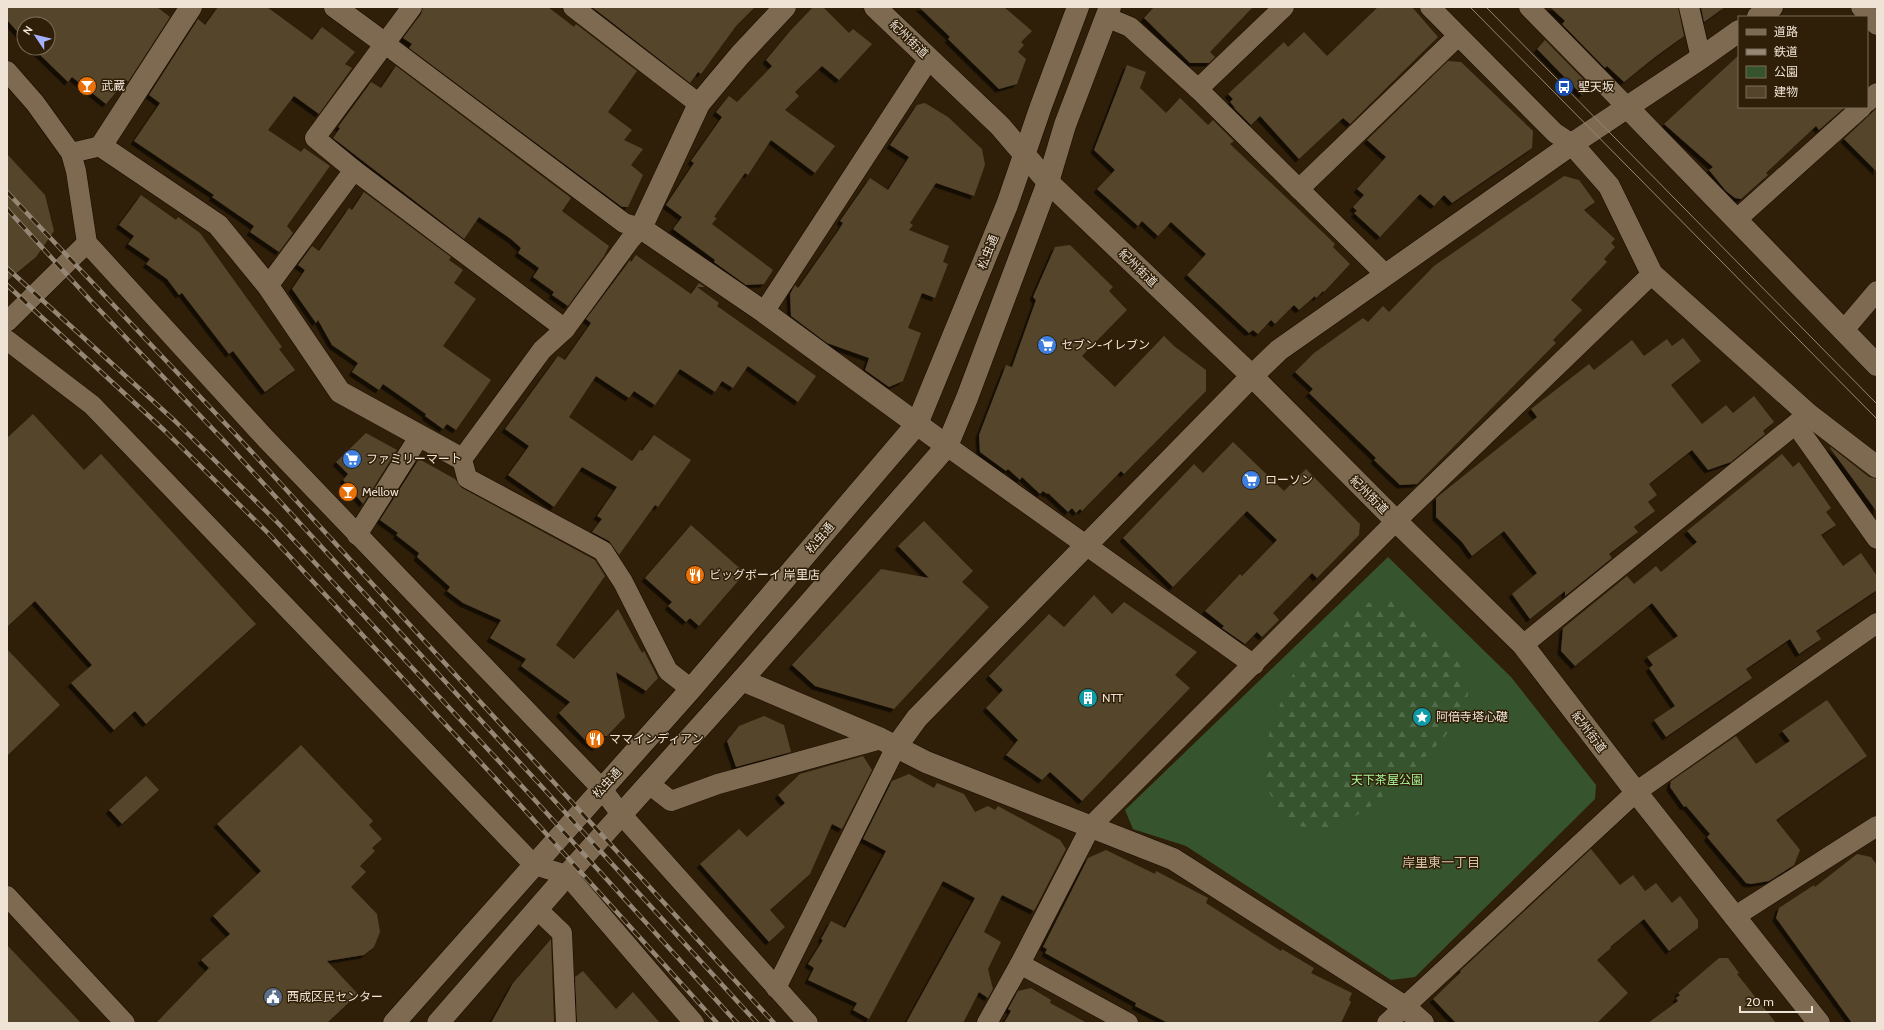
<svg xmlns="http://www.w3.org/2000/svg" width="1884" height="1030" viewBox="0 0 1884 1030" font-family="Cabin,'Noto Sans JP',sans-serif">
<defs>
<pattern id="forest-firs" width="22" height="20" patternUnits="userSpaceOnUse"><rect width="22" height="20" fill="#36552f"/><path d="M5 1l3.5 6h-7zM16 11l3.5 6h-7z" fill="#536d4c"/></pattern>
<filter id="shadow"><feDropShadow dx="-3.5" dy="3.5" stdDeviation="0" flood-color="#0009"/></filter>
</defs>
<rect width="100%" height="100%" fill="#2f1f08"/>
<polygon fill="#36552f" points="1388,557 1511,677 1596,785 1595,799 1415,977 1391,980 1186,846 1133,829 1125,810"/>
<polygon fill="url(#forest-firs)" points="1380,601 1390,601 1408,607 1439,633 1461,666 1468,694 1464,712 1442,740 1412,770 1374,804 1357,815 1332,827 1314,830 1297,825 1279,811 1266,786 1263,766 1265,751 1271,727 1292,676 1308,651 1352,605"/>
<g fill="#55442c" filter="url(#shadow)">
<polygon points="7,7 157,7 170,17 128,82 126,80 106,104 72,77 68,82 33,48 48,48 48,24 24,24 24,39 7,20"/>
<polygon points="218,7 267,7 312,40 322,27 355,52 345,64 352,68 319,114 294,96 268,130 301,152 304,148 330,166 287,226 293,233 279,252 250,232 254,226 212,197 214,195 134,141 160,103 149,95 198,19 205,25"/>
<polygon points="423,7 548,7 574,27 576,24 637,71 608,112 632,130 624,140 643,149 631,165 643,175 628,207 622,207 409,48 412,44 403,38 421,14"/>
<polygon points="592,7 755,7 736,26 701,74 698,72 690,83"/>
<polygon points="813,7 823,7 849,33 853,29 872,44 839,80 822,66 795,92 799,96 785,110 835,146 815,173 771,140 748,175 745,173 714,217 717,218 712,224 773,270 764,284 746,285 714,262 715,260 673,229 682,217 666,205 694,163 691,161 722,117 716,112 729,96 737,102 772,66 766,60 791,30"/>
<polygon points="919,7 1004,7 1032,31 1021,42 1024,45 1018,52 1026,59 1017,84 999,89 948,39 950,37"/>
<polygon points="1154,7 1253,7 1210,52 1215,57 1209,63 1190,63 1144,18"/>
<polygon points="1378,7 1412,7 1438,37 1350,124 1343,118 1299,159 1260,116 1251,125 1233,107 1236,109 1230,102 1233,99 1228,94 1284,42 1288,47 1304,32 1327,56"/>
<polygon points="1550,7 1678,7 1684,36 1655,57 1624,82 1607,66 1605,68 1562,24 1565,21"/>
<polygon points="1701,7 1725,7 1704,22"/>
<polygon points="1545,40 1590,86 1582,95 1537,49"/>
<polygon points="1739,55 1739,107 1845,107 1819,130 1816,126 1766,173 1768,175 1741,199 1735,198 1726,191 1709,170 1713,167 1664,124"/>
<polygon points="1448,61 1461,62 1533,131 1532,148 1452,203 1444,195 1434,206 1420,194 1380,237 1354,213 1357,211 1353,207 1364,195 1357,189 1386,157 1367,140"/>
<polygon points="1127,65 1146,72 1140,88 1166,113 1180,98 1208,125 1213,120 1234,141 1230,144 1335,244 1333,247 1350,264 1324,292 1323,291 1316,298 1315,296 1299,310 1294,305 1275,324 1271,320 1258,334 1253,330 1249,333 1187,275 1206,254 1171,222 1158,236 1142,221 1138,226 1097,189 1115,170 1094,150"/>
<polygon points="396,66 571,198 562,211 609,246 604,256 568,306 552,295 554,292 533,277 539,268 518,253 521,248 511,239 479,217 464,239 333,138 340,128 338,127 371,82 381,88"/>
<polygon points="925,103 948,117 982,149 985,165 974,196 936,183 910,223 913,225 909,230 949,246 943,262 948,264 935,298 922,293 908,328 921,333 903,381 889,387 865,370 869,358 827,343 791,316 790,294 795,285 798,288 838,231 843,223 840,221 870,178 888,190 909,157 890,145 917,105"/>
<polygon points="1877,108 1877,172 1844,139"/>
<polygon points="7,154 45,195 54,231 36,257 7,281"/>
<polygon points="1564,176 1579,180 1595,202 1584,210 1615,239 1611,243 1615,247 1604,259 1607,262 1571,300 1582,310 1553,340 1556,343 1417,484 1400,485 1374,460 1376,458 1309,393 1313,389 1295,372 1314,353 1363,318 1368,322 1383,306 1389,312 1434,266"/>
<polygon points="364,192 451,257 449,260 463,270 454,283 476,299 443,346 491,380 456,430 447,424 443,429 425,416 426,414 383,384 379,390 352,372 358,363 332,345 318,320 316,323 292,289 305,270 298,265 312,246 319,251 349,208 352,210"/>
<polygon points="141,195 176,220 178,217 200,233 282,347 279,349 295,370 265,392 233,351 229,354 182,293 179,295 167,279 146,264 150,259 128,244 134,236 119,225"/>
<polygon points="1070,245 1113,287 1109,291 1127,310 1082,356 1115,387 1164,336 1174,346 1206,370 1206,391 1124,474 1121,471 1082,511 1080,509 1076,513 1072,508 1068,512 1048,493 1047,494 1043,491 1040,494 1022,477 1020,480 1008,469 1006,471 980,452 979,435 1006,365 1012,367 1036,300 1033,297 1055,247"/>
<polygon points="636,255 691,294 699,283 705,287 697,287 719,303 717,306 816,376 798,402 748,366 733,388 722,381 715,392 680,369 655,405 634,391 629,398 596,376 569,417 632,461 640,450 642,451 654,435 691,460 658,507 655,505 619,555 609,541 592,532 602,519 597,516 617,487 582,467 554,507 508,475 529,446 505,429 558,356 565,360 591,323 586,319 630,260 631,262"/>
<polygon points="1683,338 1701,361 1671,385 1702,424 1726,405 1733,413 1754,396 1774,422 1763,431 1765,434 1731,462 1708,470 1692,450 1649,484 1657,495 1648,502 1655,511 1634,527 1638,532 1609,554 1612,558 1565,596 1565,591 1530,619 1512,594 1537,573 1504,531 1472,556 1462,542 1436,517 1436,498 1537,417 1531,409 1589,364 1594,370 1632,340 1644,356 1667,339 1672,346"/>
<polygon points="33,414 84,470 101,454 256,624 146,724 135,711 114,730 71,683 92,665 35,601 7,627 7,438"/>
<polygon points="366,433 397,450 363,504 343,480 348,474 336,462"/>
<polygon points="1233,442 1284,491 1306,469 1360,524 1359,535 1317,578 1312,573 1273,613 1279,620 1262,637 1257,632 1245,644 1222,628 1224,626 1205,611 1240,574 1242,576 1277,540 1247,511 1173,587 1123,538 1194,464 1203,473"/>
<polygon points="1831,447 1869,477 1877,479 1877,512 1830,448"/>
<polygon points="1782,454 1793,467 1799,462 1831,508 1826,512 1836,525 1821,535 1843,566 1861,553 1877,576 1877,590 1816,631 1821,639 1799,654 1790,639 1746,669 1752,678 1666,737 1654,720 1675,706 1649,668 1653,665 1647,657 1678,636 1652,603 1575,666 1561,651 1563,628 1627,576 1634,584 1656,566 1661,572 1697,542 1687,531"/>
<polygon points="419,459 455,479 462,488 595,560 605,576 556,645 574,659 618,609 642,653 644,651 658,678 646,691 616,672 625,717 607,736 604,736 596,748 587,742 559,713 570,702 521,666 526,659 490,638 501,620 463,603 447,591 450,587 417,557 419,553 396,535 398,533 380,520"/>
<polygon points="924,521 973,571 962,582 989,607 894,709 815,686 792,665 881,569 929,578 898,546"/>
<polygon points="691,525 745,573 699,626 690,618 686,622 668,606 672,602 645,578"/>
<polygon points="1094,595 1112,614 1124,602 1197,652 1175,675 1190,688 1082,801 1050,772 1042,780 1006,755 1018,740 986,708 1003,690 989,676 1049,614 1064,627"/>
<polygon points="7,649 60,705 7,756"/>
<polygon points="1827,700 1867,756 1776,820 1800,850 1794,865 1769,881 1751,884 1746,883 1707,837 1710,834 1686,806 1684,807 1670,787 1671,781 1736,736 1756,764 1790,741 1782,731"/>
<polygon points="764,716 784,725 791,752 736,767 727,741 739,726"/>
<polygon points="301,745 373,821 369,825 382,839 372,848 375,851 360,866 366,872 351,887 377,914 380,932 374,947 364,955 327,961 358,994 327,1023 156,1023 209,968 201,960 230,934 213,916 261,871 217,824"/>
<polygon points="863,756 872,770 842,829 832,824 810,874 770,910 785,927 769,942 700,864 739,829 747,837 785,803 778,795 800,774"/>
<polygon points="909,774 934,788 937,783 964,794 975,812 988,806 995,810 998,806 1060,840 1066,849 1034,911 1002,895 984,932 1001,942 988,969 993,989 988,998 979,992 963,1023 906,1023 975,898 943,881 869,1019 853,1010 857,1003 808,980 814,968 808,964 823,940 821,939 831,921 845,928 886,851 863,839 892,781"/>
<polygon points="146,776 159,790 122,824 109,810"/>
<polygon points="1591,849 1620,885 1633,875 1645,891 1656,883 1672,903 1680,896 1698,920 1698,928 1669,951 1644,919 1610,947 1611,948 1597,960 1628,993 1597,1023 1456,1023 1433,999 1461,972 1460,971"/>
<polygon points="1106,850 1155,874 1156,871 1208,898 1206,903 1281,951 1282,949 1314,968 1311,973 1352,993 1349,1000 1351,1002 1341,1023 1168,1023 1135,1006 1136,1003 1045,953 1047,949 1043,947 1088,858"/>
<polygon points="1857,854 1871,857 1877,865 1877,1023 1852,1023 1776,918 1779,908 1814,885 1815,887"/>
<polygon points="551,939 554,1023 491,1023 513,983"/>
<polygon points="7,945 81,1023 7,1023"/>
<polygon points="1719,958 1728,958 1739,973 1737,974 1776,1023 1648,1023 1678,1001 1676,998 1680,995 1678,993"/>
<polygon points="583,971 616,1009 633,992 660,1023 577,1023 575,977"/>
<polygon points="1031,988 1051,1000 1050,1003 1087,1023 1004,1023 1011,1011 1008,1009 1018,991"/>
</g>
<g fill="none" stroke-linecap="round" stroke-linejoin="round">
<defs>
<g id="minor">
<polyline points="412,7 315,138 354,170 565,329"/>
<polyline points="573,7 699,104"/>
<polyline points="1430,7 1555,133 1572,144"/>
<polyline points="1529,7 1627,107"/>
<polyline points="1689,7 1701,58"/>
<polyline points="1861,7 1877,25"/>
<polyline points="1106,17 1130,27 1198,89 1386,275"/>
<polyline points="384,43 624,223 641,228 630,240 565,329 542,350 462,459 467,478 603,551 623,582 668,671 691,689"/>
<polyline points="7,71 35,103 71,153 76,171 87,243 266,439 602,789 621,814 808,1023"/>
<polyline points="1198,89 1284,7"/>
<polyline points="1867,102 1877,93"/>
<polyline points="71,153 101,146"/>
<polyline points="1299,189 1458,36"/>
<polyline points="1736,220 1862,107"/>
<polyline points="268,286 354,170"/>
<polyline points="764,312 929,59"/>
<polyline points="7,322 87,243"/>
<polyline points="1844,330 1877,291"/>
<polyline points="7,340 92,405 534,865 567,875 694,1023"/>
<polyline points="1796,425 1877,539"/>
<polyline points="947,446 1254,665"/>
<polyline points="357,535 419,437"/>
<polyline points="1523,645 1808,414"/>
<polyline points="649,784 671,801 718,784 881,739"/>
<polyline points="7,896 125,1023"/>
<polyline points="537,909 562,933 566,1023"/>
<polyline points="1734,917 1877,826"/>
<polyline points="1020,964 1128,1023"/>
<polyline points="776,988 896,747"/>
<polyline points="987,1023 1020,964 1091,826 1396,521 1652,274"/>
<polyline points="1387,1023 1636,792 1877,623"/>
</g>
<g id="tertiary">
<polyline points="191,7 101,146 218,225 268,286 340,392 462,459"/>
<polyline points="335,7 384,43"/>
<polyline points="785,7 740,55 699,104 641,228 764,312 947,446"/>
<polyline points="875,7 1000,126 1048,182 1252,376 1396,521 1523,645 1636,792 1819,1023"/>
<polyline points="1758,17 1772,7"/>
<polyline points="1627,107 1877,365"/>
<polyline points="1572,144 1609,186 1652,274 1808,414 1877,467"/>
<polyline points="742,680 881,739 926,762 1173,859 1405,1007 1423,1023"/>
<polyline points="896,747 917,718 1252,376 1279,350 1572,144 1701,58 1739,31"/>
<polyline points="394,1023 691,689 917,424 1007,205 1041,106 1078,7"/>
<polyline points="438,1023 567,875 742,680 947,446 967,398 1048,182 1065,125 1110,7"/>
</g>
</defs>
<use href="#minor" stroke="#170800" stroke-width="21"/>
<use href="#tertiary" stroke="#170800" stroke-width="23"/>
<use href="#minor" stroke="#7d6a51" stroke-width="20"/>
<use href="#tertiary" stroke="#7d6a51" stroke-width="22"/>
<g stroke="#958775" stroke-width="1">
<polyline points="1470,7 1877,419"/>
<polyline points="1486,7 1877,404"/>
</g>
<defs>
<g id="rail">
<polyline points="7,192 238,437 774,1023"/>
<polyline points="7,209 91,301 229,446 543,788 757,1023"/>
<polyline points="7,268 175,421 278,523 533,798 737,1023"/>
<polyline points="7,285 165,431 268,533 522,807 717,1023"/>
</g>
</defs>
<use href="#rail" stroke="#958775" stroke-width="4.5"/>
<use href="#rail" stroke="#2f1f08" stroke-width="3" stroke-dasharray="9" stroke-linecap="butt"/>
</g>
<defs>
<symbol id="bar-disc" viewBox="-11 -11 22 22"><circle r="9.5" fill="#e8710a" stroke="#2f1f08"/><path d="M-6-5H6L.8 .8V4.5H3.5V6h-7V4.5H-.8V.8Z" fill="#fff"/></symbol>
<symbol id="bus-disc" viewBox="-11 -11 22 22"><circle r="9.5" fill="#1a4fb4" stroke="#2f1f08"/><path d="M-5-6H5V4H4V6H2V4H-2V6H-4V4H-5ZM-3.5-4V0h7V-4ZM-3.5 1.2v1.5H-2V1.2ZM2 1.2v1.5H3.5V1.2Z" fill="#fff"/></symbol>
<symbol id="supermarket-disc" viewBox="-11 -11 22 22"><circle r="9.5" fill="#3f7fe0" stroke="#2f1f08"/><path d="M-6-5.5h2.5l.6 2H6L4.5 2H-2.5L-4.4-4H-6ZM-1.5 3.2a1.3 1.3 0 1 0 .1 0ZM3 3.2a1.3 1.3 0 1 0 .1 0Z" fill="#fff"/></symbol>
<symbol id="restaurant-disc" viewBox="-11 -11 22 22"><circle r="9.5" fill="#e8710a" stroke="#2f1f08"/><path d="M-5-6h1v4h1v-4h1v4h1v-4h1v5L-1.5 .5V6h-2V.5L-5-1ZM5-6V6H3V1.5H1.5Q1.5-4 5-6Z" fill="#fff"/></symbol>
<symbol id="building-disc" viewBox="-11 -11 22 22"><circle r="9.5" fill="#0f9aa8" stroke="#2f1f08"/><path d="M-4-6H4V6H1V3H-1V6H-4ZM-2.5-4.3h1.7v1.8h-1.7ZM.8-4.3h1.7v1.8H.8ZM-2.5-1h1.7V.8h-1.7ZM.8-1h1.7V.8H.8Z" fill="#fff"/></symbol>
<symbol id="sight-disc" viewBox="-11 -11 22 22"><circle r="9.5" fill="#0f9aa8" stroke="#2f1f08"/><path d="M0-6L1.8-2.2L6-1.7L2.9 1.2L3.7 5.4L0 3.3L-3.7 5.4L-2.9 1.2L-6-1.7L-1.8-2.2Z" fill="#fff"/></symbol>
<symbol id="civic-disc" viewBox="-11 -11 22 22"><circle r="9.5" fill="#5c6f8a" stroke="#2f1f08"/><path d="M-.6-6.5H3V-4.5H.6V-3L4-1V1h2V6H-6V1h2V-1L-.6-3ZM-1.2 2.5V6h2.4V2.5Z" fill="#fff"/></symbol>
</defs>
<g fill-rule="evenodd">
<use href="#bar-disc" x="76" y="75" width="22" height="22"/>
<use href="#bus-disc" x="1553" y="76" width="22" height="22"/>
<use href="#supermarket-disc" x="1036" y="334" width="22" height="22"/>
<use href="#supermarket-disc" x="341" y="448" width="22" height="22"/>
<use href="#supermarket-disc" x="1240" y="469" width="22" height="22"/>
<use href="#bar-disc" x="337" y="481" width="22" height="22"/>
<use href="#restaurant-disc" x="684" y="564" width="22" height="22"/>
<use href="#building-disc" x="1077" y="687" width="22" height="22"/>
<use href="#sight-disc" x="1411" y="706" width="22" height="22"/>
<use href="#restaurant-disc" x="584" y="728" width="22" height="22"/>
<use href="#civic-disc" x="262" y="986" width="22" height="22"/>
</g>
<g text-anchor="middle" stroke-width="3" stroke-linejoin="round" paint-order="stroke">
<g font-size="12" fill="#eee3d5" stroke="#2f1f08">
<text transform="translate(909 39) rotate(44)" y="4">紀州街道</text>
<text transform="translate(988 252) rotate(-68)" y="4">松虫通</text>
<text transform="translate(1138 268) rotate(44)" y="4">紀州街道</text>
<text transform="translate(1369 495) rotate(45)" y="4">紀州街道</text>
<text transform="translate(820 538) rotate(-50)" y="4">松虫通</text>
<text transform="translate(1589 732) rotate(53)" y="4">紀州街道</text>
<text transform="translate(607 783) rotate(-48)" y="4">松虫通</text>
</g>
<g font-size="12" fill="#eee3d5" stroke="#2f1f08" text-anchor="start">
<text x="101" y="90">武蔵</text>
<text x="1578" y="91">聖天坂</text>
<text x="1061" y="349">セブン-イレブン</text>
<text x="366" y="463">ファミリーマート</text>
<text x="1265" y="484">ローソン</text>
<text x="362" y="496">Mellow</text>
<text x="709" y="579">ビッグボーイ 岸里店</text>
<text x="1102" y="702">NTT</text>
<text x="1436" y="721">阿倍寺塔心礎</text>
<text x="609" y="743">ママインディアン</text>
<text x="287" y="1001">西成区民センター</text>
</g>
<g font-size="12" fill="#a7f598" stroke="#2f1f08">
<text x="1387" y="784">天下茶屋公園</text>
</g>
<g font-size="13" fill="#d5c0a5" stroke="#2f1f08">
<text x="1441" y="867">岸里東一丁目</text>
</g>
</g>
<rect width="1884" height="1030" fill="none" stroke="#eee3d5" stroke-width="16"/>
<rect x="1738" y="16" width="130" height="92" fill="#2f1f08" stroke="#7b6d5a"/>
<rect x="1746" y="29" width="20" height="6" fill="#7d6a51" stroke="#7b6d5a"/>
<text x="1774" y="36" font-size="12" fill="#eee3d5">道路</text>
<rect x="1746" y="49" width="20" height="6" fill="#958775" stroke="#7b6d5a"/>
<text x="1774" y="56" font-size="12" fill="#eee3d5">鉄道</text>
<rect x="1746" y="66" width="20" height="12" fill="#36552f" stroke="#7b6d5a"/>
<text x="1774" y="76" font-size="12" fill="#eee3d5">公園</text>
<rect x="1746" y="86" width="20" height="12" fill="#55442c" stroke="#7b6d5a"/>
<text x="1774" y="96" font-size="12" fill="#eee3d5">建物</text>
<g transform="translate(36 36) rotate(305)"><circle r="19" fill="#2f1f08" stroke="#7b6d5a"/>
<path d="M0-3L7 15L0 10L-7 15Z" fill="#a6b1fc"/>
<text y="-6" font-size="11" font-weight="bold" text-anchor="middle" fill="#eee3d5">N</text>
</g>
<path d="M1740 1006v6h72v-6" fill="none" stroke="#eee3d5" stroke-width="2"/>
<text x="1746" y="1006" font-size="12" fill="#eee3d5" stroke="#2f1f08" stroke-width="3" paint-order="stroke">20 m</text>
</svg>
